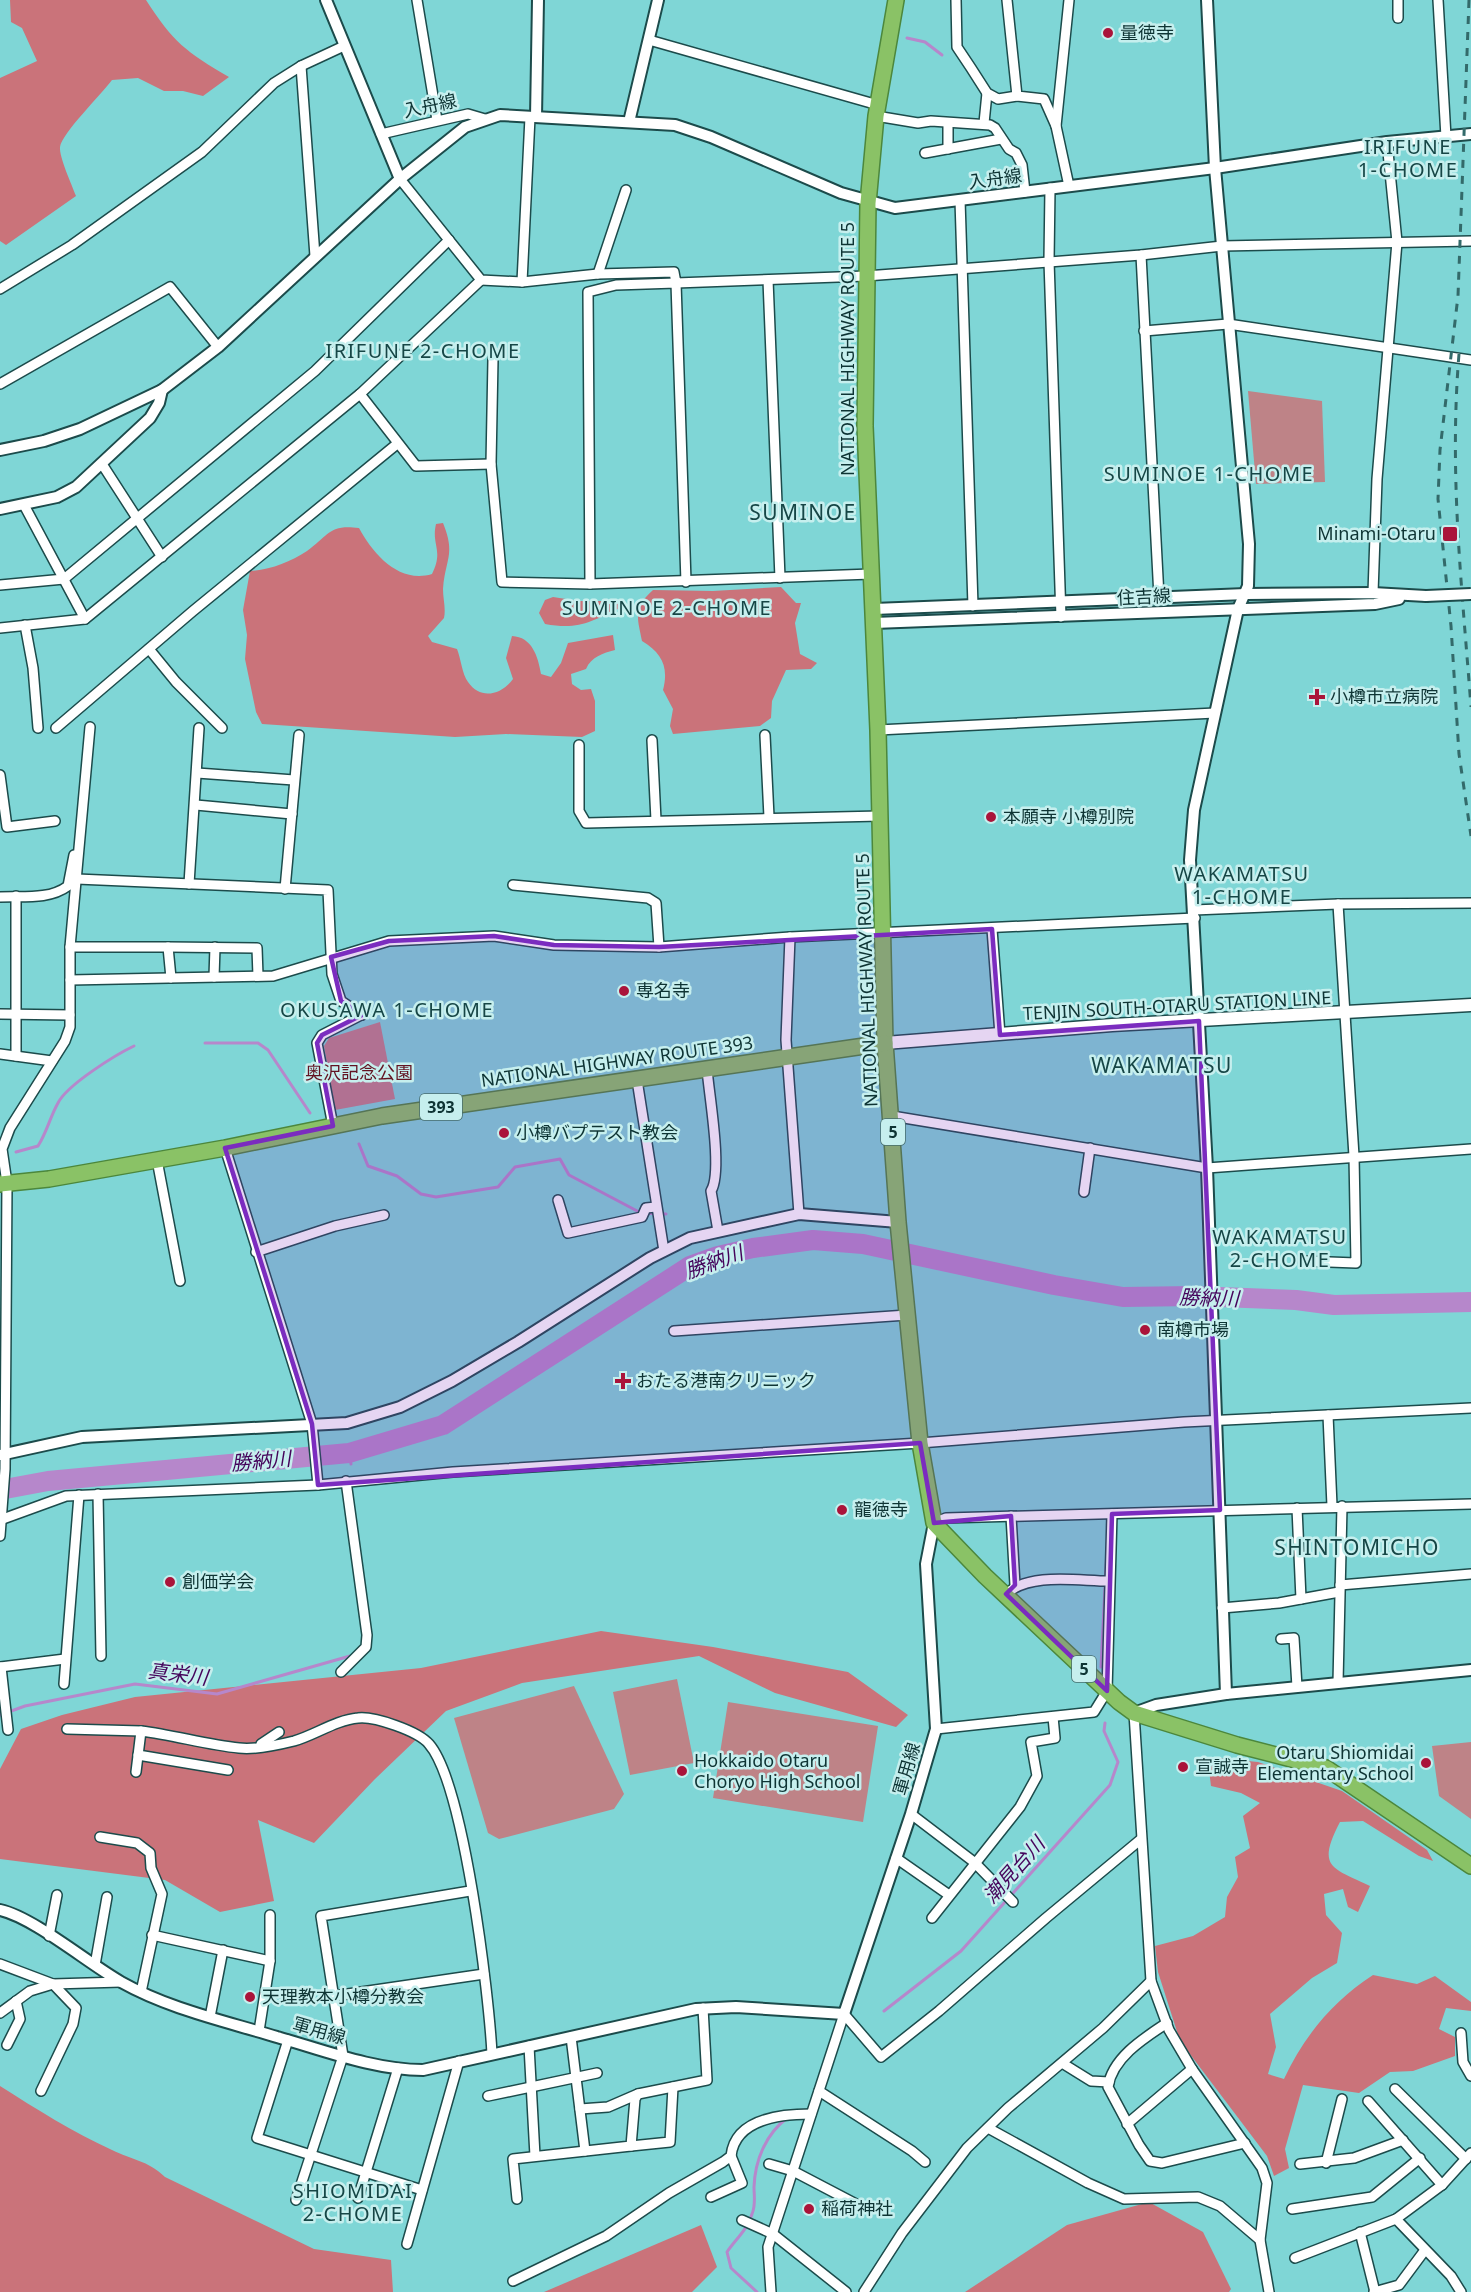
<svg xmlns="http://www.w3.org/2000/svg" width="1471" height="2292" viewBox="0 0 1471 2292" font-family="'Noto Sans','Noto Sans JP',sans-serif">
<rect width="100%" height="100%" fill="#7fd6d6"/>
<g fill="#be8387">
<polygon points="1248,391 1322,401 1325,482 1256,484"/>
<polygon points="380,1022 395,1099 335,1110 324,1046 329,1038"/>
<polygon points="677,1679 694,1763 630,1775 613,1692"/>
<polygon points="574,1686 624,1794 614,1809 499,1839 488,1833 454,1718"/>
<polygon points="728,1702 878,1726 863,1822 713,1798"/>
<polygon points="1471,1742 1471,1819 1439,1796 1432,1746"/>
</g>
<g fill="#ca737a">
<path d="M10,0h136c27,42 40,52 83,77l-26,19 -20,-5h-19l-26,-13 -26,2c-11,15 -50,53 -52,67 -1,10 12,38 16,49l-70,49 -6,-4v-163l37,-17 -15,-33 -11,-6z"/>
<path d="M443,523c13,32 2,36 0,66 0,10 3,19 1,29l-16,18 4,6 25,7c4,10 5,25 11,33 13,19 34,12 45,-3l-7,-21 6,-22c20,1 26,20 29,38l10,3 10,-14 7,-20 45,-8 2,15c-12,3 -24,7 -29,19l-15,5 1,10 9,6 10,-1 4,12v30l-13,6 -76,-3 -51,3 -193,-13 -6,-12 -11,-53 2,-24 -4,-25 7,-39c20,-1 40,-9 57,-20 22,-16 22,-27 52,-23 14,26 40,56 73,46 12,-24 -1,-29 4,-50z"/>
<path d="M781,587l15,16h5l-6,20 5,31 17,9 -6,6 -25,1 -14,31 -1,17 -11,8 -87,8 -3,-8 3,-17 -10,-19c6,-23 -1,-37 -21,-49 -5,-25 -9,-33 11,-51l60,1z"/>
<path d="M553,597l26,4h37l4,2v5c-30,14 -41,22 -75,16l-6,-11 6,-13z"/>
<polygon points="601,1631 713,1647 848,1672 908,1715 896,1727 775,1693 699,1656 522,1683 446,1711 375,1779 314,1843 258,1820 274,1901 220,1912 165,1880 0,1859 0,1769 21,1729 62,1715 135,1697 421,1668"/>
<path d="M1217,1758l41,4 84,29 85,59 6,11 -14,-5 -56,-35 -23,1c-24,46 -8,46 30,64l-12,26 -10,-5 -5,-18 -19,5 2,21 16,18 -5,30 -25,15 -42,36 6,33 -8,27 16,5c20,-43 49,-78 89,-104l44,9 18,-8 36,26v9l-25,-3 -7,21 16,8v19l-42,15 -23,1 -31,21 -56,-8 -18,64 4,19 -15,8 -7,-20 -87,-115 -22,-69 -3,-26 38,-10 32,-19 2,-20 11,-20 -3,-20 15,-9 -7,-32 17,-13 -19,-10 -30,-7 -2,-16z"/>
<path d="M0,2086c36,23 73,46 112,64 20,10 35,10 53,27l149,72 77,11 2,32h-393z"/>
<polygon points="1149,2202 1203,2232 1231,2289 1229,2292 965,2292 1067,2225"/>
<polygon points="701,2225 717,2267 692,2292 544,2292"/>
</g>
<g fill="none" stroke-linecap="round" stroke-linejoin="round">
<g stroke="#b687cb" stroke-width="3">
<polyline points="907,38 925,42 942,55"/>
<polyline points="205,1043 258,1043 268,1050 310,1113"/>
<polyline points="359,1144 368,1166 397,1176 421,1194 436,1197 498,1187 515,1167 560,1159 569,1175 641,1213 666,1214"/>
<path d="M16,1152l22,-6c9,-14 12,-29 20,-43 9,-18 57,-48 76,-57"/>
<polyline points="349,1453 351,1464"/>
<polyline points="1101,1667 1107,1549"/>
<polyline points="0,1715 25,1706 135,1684 217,1694 350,1656"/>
<polyline points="884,2011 961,1951 1110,1785 1118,1762 1104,1731 1105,1723"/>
<path d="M757,2292l-26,-24 -4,-16c8,-12 21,-23 25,-38 4,-9 2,-18 2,-27 1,-27 12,-53 33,-69"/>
</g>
<polyline stroke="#b687cb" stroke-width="20" points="0,1490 48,1481 349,1453 443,1425 690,1266 718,1256 753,1248 813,1240 863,1244 1054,1285 1123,1297 1194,1296 1296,1300 1334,1305 1471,1302"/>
<defs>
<g id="minor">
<polyline points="417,0 437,120"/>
<polyline points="956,0 957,47 971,68 987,93 998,99 1017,96"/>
<polyline points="1007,0 1017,96 1044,99 1056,126"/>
<polyline points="1069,0 1056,126 1069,186"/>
<polyline points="1398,0 1398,18"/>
<polyline points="1438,0 1446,137"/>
<polyline points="649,40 878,105"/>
<polyline points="301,66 315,256"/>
<polyline points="876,116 918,123 931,121 990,125 995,128 1009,149 1016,153 1022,165 1025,192"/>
<polyline points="948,123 948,149"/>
<polyline points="984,123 987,93"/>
<polyline points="381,134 468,114 485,119"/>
<polyline points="925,153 1001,139"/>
<polyline points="400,179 481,280 522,282 598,274 674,272 676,283 866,276 1141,255 1222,246 1471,241"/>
<polyline points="1050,188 1049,261 1061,617"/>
<polyline points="960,200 973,606"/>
<polyline points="1141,255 1159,597"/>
<polyline points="598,274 626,190"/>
<polyline points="768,280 780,578"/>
<polyline points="522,282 530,117"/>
<polyline points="0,289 72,245 202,152 274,83 301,66 344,46"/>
<polyline points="1144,331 1228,324 1471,360"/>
<polyline points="493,359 491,464 502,582 590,584 871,574"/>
<polyline points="0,384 170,287 218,347"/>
<polyline points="360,394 416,466 491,464"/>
<polyline points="102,464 162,557"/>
<polyline points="24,505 85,619"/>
<polyline points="590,584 588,292 616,285 676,283 686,582"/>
<polyline points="0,585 64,579 315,371 449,240"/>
<polyline points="1373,593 1377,479 1397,242 1387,142"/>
<polyline points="25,625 33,668 38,728"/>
<polyline points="0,628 85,619 360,394 481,280"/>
<polyline points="149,649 176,682 222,728"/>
<polyline points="56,728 193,611 397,444"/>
<polyline points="878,730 1215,713"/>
<polyline points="765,735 769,817"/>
<polyline points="652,740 656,820"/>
<polyline points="579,745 579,811 586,823 880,816"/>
<polyline points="197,773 294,780"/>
<polyline points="0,775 7,827 55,821"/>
<polyline points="196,805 292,814"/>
<polyline points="77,879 328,890 332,974 341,1001 362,1015"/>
<polyline points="189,884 199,728"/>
<polyline points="513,885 648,898 656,903 659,947"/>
<polyline points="285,889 299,735"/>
<polyline points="16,896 16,1056"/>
<path d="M0,897c23,-1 49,3 68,-11l6,-31"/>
<polyline points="1194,910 1338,904 1471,903"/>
<polyline points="992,929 1000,1035"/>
<polyline points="790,937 786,1040 799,1214"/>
<polyline points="70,947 168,947 171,978"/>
<polyline points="168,947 257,948 258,976"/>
<polyline points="214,977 215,947"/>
<polyline points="70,980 273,976 389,941 494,936 554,945 659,947 790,937 1195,918"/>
<polyline points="0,1014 70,1015"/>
<polyline points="0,1054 52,1061"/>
<path d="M707,1069c2,26 16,103 4,122l7,40"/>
<polyline points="637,1080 664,1251"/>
<polyline points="892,1116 1207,1168 1471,1149"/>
<polyline points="333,1126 317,1043 322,1035 365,1013"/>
<polyline points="225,1148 312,1424 318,1485"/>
<polyline points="157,1160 180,1281"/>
<polyline points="1084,1192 1090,1148"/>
<polyline points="558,1200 568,1233 642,1217 646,1208 656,1207"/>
<polyline points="256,1252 335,1226 384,1215"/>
<polyline points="1303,1261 1356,1263 1354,1156 1338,904"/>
<polyline points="674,1331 907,1315"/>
<polyline points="1328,1415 1332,1506"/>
<polyline points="98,1494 101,1656"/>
<polyline points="1297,1508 1301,1599"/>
<polyline points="1011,1516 1015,1585"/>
<polyline points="0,1520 66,1496 318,1485 453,1472 920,1443 1184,1422 1471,1408"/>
<polyline points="934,1523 946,1518 1471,1504"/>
<polyline points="0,1536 5,1469 7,1183 2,1149 10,1128 65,1041 70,1027 70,947 90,727"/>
<polyline points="1340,1585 1471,1574"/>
<path d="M1006,1594c24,-22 72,-13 103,-13"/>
<polyline points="1222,1608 1279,1603 1339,1592"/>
<polyline points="1281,1639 1294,1638 1297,1687"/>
<polyline points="0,1667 65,1659"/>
<polyline points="1,1667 8,1730"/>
<polyline points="341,1672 366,1647 367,1635 346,1481"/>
<polyline points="1338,1683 1342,1506"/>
<polyline points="64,1684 79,1495"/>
<polyline points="1134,1713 1151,1981 1169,2030 1192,2069 1262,2168 1267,2183 1260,2240 1269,2292"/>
<polyline points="67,1729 141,1731"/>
<polyline points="936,1729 1094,1712 1107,1691 1112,1514"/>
<polyline points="261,1744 279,1732"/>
<polyline points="138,1755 228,1770"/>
<path d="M136,1772l5,-41c33,4 66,14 98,17 16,2 39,-3 55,-7 21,-6 42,-21 64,-23 16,-2 60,13 71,26 35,40 60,251 63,310"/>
<polyline points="911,1814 974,1862 1013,1902"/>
<polyline points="100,1837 137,1843 150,1853 151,1868 162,1894 141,1992"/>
<polyline points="896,1858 949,1895"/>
<polyline points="932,1918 1020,1807 1037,1776 1031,1742 1055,1738 1053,1717"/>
<polyline points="152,1935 270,1961"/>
<polyline points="49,1936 57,1895"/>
<polyline points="0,1964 53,1984 76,2008 73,2024 41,2091"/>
<polyline points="95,1965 107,1897"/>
<polyline points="334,1996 484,1974"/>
<polyline points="0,2013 30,1991 53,1984 121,1982"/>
<polyline points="844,2014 881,2057 939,2011 1046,1918 1140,1840"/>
<polyline points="210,2017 223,1950"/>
<path d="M1167,2023c-23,15 -55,35 -59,64l31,58 11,16 12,2 83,-20"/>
<polyline points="259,2031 270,1961 270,1915"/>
<polyline points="1461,2033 1463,2062 1471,2076"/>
<polyline points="571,2037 585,2151"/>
<polyline points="288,2040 257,2138 422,2190"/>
<polyline points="7,2045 20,2019 16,2001"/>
<polyline points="529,2046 535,2156"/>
<polyline points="1062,2063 1091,2081 1109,2082"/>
<polyline points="1395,2089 1466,2159"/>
<polyline points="819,2091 912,2151 925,2162"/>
<polyline points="488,2096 597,2073"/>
<polyline points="1368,2101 1442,2185"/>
<polyline points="580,2109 608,2107 638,2094"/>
<polyline points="1127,2124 1192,2069"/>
<polyline points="988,2128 1088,2183 1124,2199 1198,2197 1220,2206 1260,2240"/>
<polyline points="631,2146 670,2142 673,2087"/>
<polyline points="1326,2163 1342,2099"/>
<polyline points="769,2164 793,2171 858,2205"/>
<polyline points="1300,2164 1354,2158 1403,2140"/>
<polyline points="711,2197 742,2183 731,2156"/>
<polyline points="358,2198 398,2068"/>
<polyline points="517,2199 513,2159 631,2146 635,2099 638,2094 707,2080 703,2008"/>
<polyline points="296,2200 343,2056 321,1916 470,1891"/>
<polyline points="1292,2209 1372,2197 1420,2158"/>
<polyline points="1396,2219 1451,2276 1461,2292"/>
<polyline points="742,2220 773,2234 846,2292"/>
<polyline points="1360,2232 1375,2292"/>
<polyline points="407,2244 459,2061"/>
<polyline points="1295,2258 1396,2219 1442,2185 1471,2153"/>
<path d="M513,2281l93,-45 63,-43 54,-31 8,-6c4,-37 49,-42 80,-42"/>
<polyline points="771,2292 768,2247 844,2014"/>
<polyline points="864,2292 902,2233 967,2148 1008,2108 1103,2028 1151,1981"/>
<polyline points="1374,2292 1399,2285 1425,2250"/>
</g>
<g id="tertiary">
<polyline points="326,0 400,179"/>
<polyline points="1207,0 1215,168 1249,544 1248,586 1238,609 1194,810 1190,860 1207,1168 1226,1694"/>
<polyline points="536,117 538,0"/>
<polyline points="629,122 658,0"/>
<polyline points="0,450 44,441 80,429 162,390 218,347 400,179 465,127 500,115 675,125 711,137 841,193 895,208 1215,168 1387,142 1471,134"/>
<polyline points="0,509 57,497 76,487 150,418 159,403 162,390"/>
<polyline points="874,609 1246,594 1373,593 1426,596"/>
<polyline points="874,623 1375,604 1399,599"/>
<polyline points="0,1455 82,1437 347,1423 400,1407 452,1381 518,1342 650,1258 690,1238 799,1214 898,1222"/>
<polyline points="1134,1713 1156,1705 1226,1694 1471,1670"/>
<path d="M0,1910c33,7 89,54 121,72 48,27 104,39 156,55 46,13 97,33 146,33l273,-61 40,-2 108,7 67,-200 25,-85 -10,-165 8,-41"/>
</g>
<polyline id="secondary" points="885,1043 1112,1025 1471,1005"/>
<g id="trunk">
<polyline points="896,0 876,116 868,203 865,426 878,730 885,1043 898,1222 920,1443 934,1523 985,1576 1119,1702 1134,1713 1237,1745 1326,1768 1471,1866"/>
<polyline points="0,1184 49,1179 225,1148 382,1116 885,1043"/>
</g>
</defs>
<use href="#minor" stroke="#1c4b4b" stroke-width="12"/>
<use href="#tertiary" stroke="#1c4b4b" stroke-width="14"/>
<use href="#secondary" stroke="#1c4b4b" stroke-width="15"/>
<use href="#trunk" stroke="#4c873c" stroke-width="18"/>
<use href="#minor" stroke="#fff" stroke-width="9"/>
<use href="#tertiary" stroke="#fff" stroke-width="10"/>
<use href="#secondary" stroke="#fff" stroke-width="12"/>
<use href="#trunk" stroke="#8ac266" stroke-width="15"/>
<g stroke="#336a6a" stroke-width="3" stroke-dasharray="8 8" stroke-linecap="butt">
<polyline points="1469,0 1458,296 1440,450 1438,499 1451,626 1459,754 1471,836"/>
<path d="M1459,354c-10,121 3,233 12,353"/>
</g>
<defs>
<polyline id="tertiary-bridge" points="1426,596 1471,594"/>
</defs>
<use href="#tertiary-bridge" stroke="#1c4b4b" stroke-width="14" stroke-linecap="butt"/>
<use href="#tertiary-bridge" stroke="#fff" stroke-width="10"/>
</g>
<path fill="#7b2cbf" fill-opacity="0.2" stroke="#7b2cbf" stroke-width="4.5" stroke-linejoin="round" d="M992,929l8,106 199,-14 21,489 -108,4 -5,177 -101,-97 9,-9 -4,-69 -77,7 -14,-80 -602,42 -6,-61 -87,-276 108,-22 -16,-83 5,-8 40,-20 -21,-14 -10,-44 58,-16 105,-5 60,9 105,2z"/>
<g fill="#aa143a" stroke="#c6efee" stroke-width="2">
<circle cx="1108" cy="33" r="6"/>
<rect x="1442" y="526" width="16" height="16" rx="3"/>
<path d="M1314 688h6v6h6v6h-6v6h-6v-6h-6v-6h6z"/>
<circle cx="991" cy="817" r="6"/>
<circle cx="624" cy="991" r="6"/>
<circle cx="504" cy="1133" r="6"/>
<circle cx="1145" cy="1330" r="6"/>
<path d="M620 1372h6v6h6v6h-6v6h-6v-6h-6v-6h6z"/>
<circle cx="842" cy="1510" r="6"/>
<circle cx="170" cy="1582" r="6"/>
<circle cx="1426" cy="1763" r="6"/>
<circle cx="1183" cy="1767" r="6"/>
<circle cx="682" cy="1771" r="6"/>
<circle cx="250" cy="1997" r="6"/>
<circle cx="809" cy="2209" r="6"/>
</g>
<g text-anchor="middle" stroke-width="5" stroke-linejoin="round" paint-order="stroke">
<g fill="#c6efee" stroke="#456c6c" stroke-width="1.5">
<rect x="420" y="1094" width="42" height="26" rx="4.5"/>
<rect x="881" y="1119" width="24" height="26" rx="4.5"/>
<rect x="1072" y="1656" width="24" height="26" rx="4.5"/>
</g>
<g font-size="16" font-weight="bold" fill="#0e3434">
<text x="441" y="1113">393</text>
<text x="893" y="1138">5</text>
<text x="1084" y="1675">5</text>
</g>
<g font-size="18" fill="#0e3434" stroke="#c6efee" text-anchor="start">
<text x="1120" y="39">量徳寺</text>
<text x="1436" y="540" text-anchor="end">Minami-Otaru</text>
<text x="1330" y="703">小樽市立病院</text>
<text x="1003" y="823">本願寺 小樽別院</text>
<text x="636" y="997">専名寺</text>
<text x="516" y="1139">小樽バプテスト教会</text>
<text x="1157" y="1336">南樽市場</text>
<text x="636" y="1387">おたる港南クリニック</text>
<text x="854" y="1516">龍徳寺</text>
<text x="182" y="1588">創価学会</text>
<text x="1414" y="1759" text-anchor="end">Otaru Shiomidai<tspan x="1414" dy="21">Elementary School</tspan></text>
<text x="694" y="1767">Hokkaido Otaru<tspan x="694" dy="21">Choryo High School</tspan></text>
<text x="1195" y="1773">宣誠寺</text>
<text x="262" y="2003">天理教本小樽分教会</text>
<text x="821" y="2215">稲荷神社</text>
</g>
<g font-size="18" fill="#0e3434" stroke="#c6efee">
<text transform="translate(430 106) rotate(-12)" y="6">入舟線</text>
<text transform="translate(995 179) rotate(-8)" y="6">入舟線</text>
<text transform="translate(848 349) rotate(-90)" y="6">NATIONAL HIGHWAY ROUTE 5</text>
<text transform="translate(1144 597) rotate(-3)" y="6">住吉線</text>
<text transform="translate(867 980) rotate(-92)" y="6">NATIONAL HIGHWAY ROUTE 5</text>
<text transform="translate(1177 1006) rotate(-3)" y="6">TENJIN SOUTH-OTARU STATION LINE</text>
<text transform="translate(617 1062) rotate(-8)" y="6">NATIONAL HIGHWAY ROUTE 393</text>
<text transform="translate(907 1769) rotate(-74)" y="6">軍用線</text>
<text transform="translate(319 2031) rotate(16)" y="6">軍用線</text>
</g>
<g font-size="18" fill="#631322" stroke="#c6efee">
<text x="359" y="1079">奥沢記念公園</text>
</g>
<g font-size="20" letter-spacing="1.5" fill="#164646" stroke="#c6efee">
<text x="1408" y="154">IRIFUNE<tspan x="1408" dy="23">1-CHOME</tspan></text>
<text x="423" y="358">IRIFUNE 2-CHOME</text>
<text x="1209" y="481">SUMINOE 1-CHOME</text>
<text x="667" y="615">SUMINOE 2-CHOME</text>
<text x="1242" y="881">WAKAMATSU<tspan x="1242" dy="23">1-CHOME</tspan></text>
<text x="387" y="1017">OKUSAWA 1-CHOME</text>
<text x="1280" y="1244">WAKAMATSU<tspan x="1280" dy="23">2-CHOME</tspan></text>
<text x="353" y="2198">SHIOMIDAI<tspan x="353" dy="23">2-CHOME</tspan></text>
</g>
<g font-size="20" font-style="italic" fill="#45045b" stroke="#c6efee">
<text transform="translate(714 1262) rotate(-20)" y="7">勝納川</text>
<text transform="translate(1209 1298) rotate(2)" y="7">勝納川</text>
<text transform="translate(261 1461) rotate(-5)" y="7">勝納川</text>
<text transform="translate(178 1674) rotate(7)" y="7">真栄川</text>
<text transform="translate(1014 1870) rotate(-48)" y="7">潮見台川</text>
</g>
<g font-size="21" letter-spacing="1.5" fill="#164646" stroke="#c6efee">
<text x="803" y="520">SUMINOE</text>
<text x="1162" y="1073">WAKAMATSU</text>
<text x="1357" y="1555">SHINTOMICHO</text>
</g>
</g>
</svg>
